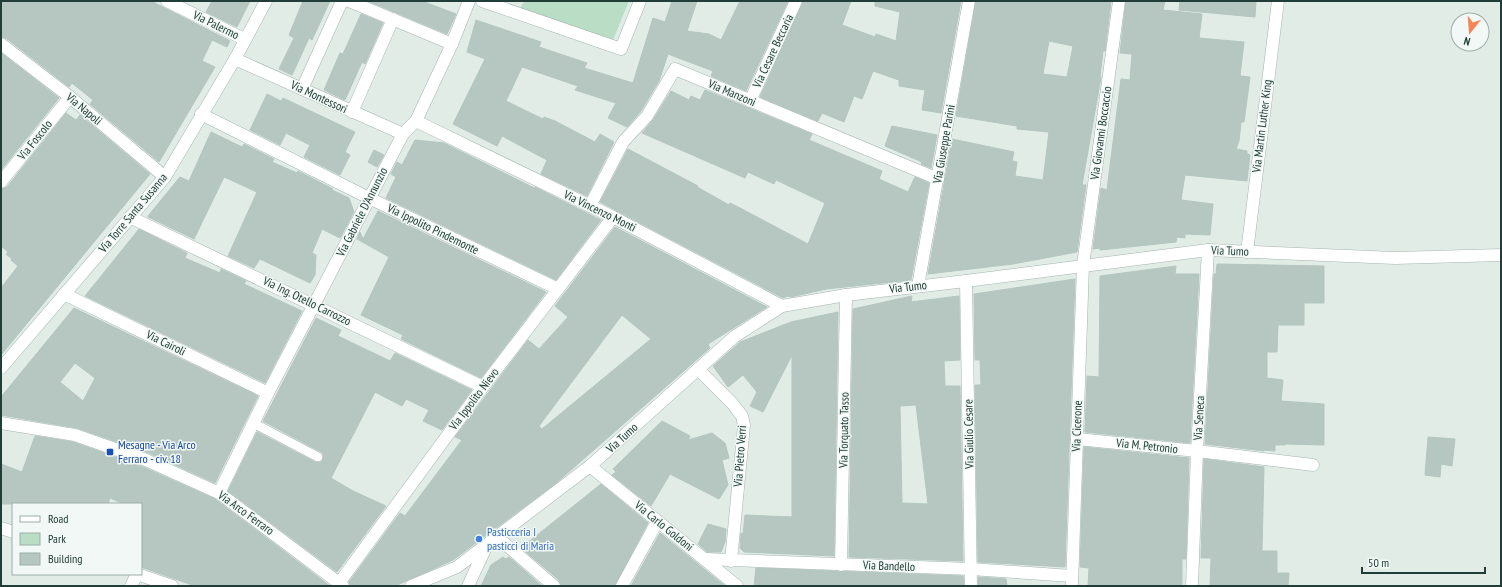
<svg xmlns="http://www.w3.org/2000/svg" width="1502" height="587" viewBox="0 0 1502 587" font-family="'PT Sans Narrow',sans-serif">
<rect width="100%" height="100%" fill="#e1ece7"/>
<polygon fill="#b9dec5" points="524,1 629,1 613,40 520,9"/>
<g fill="#b6c7c1" stroke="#b3c6bf" fill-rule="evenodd">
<polygon points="1,1 151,1 230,41 227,47 212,40 202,61 215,67 159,162 90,104 93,100 72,83 69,87 6,38 1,37"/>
<polygon points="212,1 250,1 237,27 206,12"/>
<polygon points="303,1 330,1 312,40 309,38 292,75 279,69 294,38 289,35"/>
<polygon points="368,1 422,1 456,14 447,34"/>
<polygon points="672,1 697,1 687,31 709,34 721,40 740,1 788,1 746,91 711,76 713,71 668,54 659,81 641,111 627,127 608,118 616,103 575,90 578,86 522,67 506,101 543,119 544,117 555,121 595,142 600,134 614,142 587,196 541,174 547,160 502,136 497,146 453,124 485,59 467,52 476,20 541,42 539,47 587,63 584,68 633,83 653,18 665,22"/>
<polygon points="803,1 851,1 842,25 875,37 876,34 896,41 900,12 875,6 875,1 961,1 941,113 922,110 925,90 899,86 899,80 873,71 862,99 854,96 844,122 822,113 818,121 760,97"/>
<path d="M976,1h135l-6,50h-2l-3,26h1l-1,6 -18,102h4l-9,67 -64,12 -85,10 24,-135 62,13 -2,9 5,1 -2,14 28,4 6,-48 -32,-3v-3l-61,-10zM1049,41l24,5 -6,31 -24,-3z"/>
<polygon points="1126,1 1165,1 1163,10 1202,14 1199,38 1244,42 1240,76 1250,77 1244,122 1241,122 1239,141 1236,149 1247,151 1247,154 1250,155 1247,181 1185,175 1181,200 1213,204 1210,235 1185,234 1185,238 1177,237 1176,242 1100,250 1100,248 1093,249 1101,188 1107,190 1121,79 1130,80 1132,54 1120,53"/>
<polygon points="1180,1 1256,1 1255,17 1179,10"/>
<polygon points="361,14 383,23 365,64 362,62 345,100 324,90 340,53 343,54"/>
<polygon points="1,53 59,98 1,170"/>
<polygon points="705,90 812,134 809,140 882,171 879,179 908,192 915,177 929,183 911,280 826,289 791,297 788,296 783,298 600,202 628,149 698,186 697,187 729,205 730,203 742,209 808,244 825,203 776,180 774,184 748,172 745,178 642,133 653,120 671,91 689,100 691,96 700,100"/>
<polygon points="267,94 281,101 283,98 355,132 345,152 350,155 340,175 304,157 310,145 286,133 280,145 250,130"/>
<polygon points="66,113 76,120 80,115 150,174 1,355 1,288 18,266 11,260 12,259 6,254 8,252 1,246 1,189 7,187"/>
<polygon points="892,126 937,135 931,168 921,164 922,162 885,146"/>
<polygon points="211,132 242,147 244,144 274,159 272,162 297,173 298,171 333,189 332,190 349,198 354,212 340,238 322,229 312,253 316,255 315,275 310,283 260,259 254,268 228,256 257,192 224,177 194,239 148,217 148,216 180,177 189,181"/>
<polygon points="415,140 444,143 534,188 535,187 601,220 556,280 386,198 396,177 391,174 397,162 402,165"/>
<polygon points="374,150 384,155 377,167 368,162"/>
<polygon points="378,211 546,292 481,378 401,339 403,335 361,315 389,257 357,239 360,232 363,239"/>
<path d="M615,227l152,80 -59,37 2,4 -155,136 -102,76 -58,26h-45l-1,-4 51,-69 5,3 57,-76 -7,-3 73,-97 11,9 29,-32 -13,-11zM622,315l29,24 -109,90 -3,-3z"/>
<polygon points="139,229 187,253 185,258 220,273 221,269 246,281 244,284 302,311 265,383 85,296"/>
<polygon points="1217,264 1324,266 1324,303 1304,303 1304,325 1278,325 1277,352 1267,352 1267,378 1283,380 1281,401 1324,404 1324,445 1285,444 1285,445 1275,445 1275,451 1264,450 1264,451 1205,444 1214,274 1216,274"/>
<polygon points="1176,266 1175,274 1199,274 1190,443 1085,432 1087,376 1099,377 1100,276"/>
<polygon points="1075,279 1065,567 978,562 975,385 981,385 980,360 975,360 974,294"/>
<path d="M912,296l-1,6 48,-6 1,64 -16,1 1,25h15l3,175 -114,-4 4,-248zM916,405l12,99 -26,-1 -2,-97z"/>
<path d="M74,308l184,88 -43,87 -66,-30 -72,-25 -76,-13v-18zM75,363l20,15 -12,23 -23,-19z"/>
<polygon points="838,312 834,556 744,552 740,548 741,533 743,534 745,515 792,517 792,355 763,412 750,406 757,392 743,375 728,387 713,366 740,342 791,322"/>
<polygon points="316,318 341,330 338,336 390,361 395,353 472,390 442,430 423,421 429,410 406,399 402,406 375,392 331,478 353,491 386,506 337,572 228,491 257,432 315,462 321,462 323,459 323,454 321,452 263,421"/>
<polygon points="662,421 690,436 688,440 712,433 725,443 729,458 722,460 728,485 719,499 670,474 651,506 612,475 616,472 613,469"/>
<polygon points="35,436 73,442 143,467 215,499 330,586 195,586 141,567 141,504 124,504 110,498 108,504 1,504 1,464 22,472"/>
<polygon points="1428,437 1455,439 1452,466 1441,464 1440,477 1425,475"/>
<polygon points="1084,447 1189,458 1186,559 1182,559 1182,586 1088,586 1089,568 1080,567"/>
<polygon points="1204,459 1264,467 1262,551 1277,551 1277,573 1289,573 1288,586 1210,586 1211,558 1201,558"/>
<polygon points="601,484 648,523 615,586 561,586 559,580 521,548"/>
<polygon points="708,524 726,529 725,542 721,552 707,552 698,544"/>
<polygon points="660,533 725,586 631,586"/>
<polygon points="503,557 506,559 509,557 542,586 481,586 491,565"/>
<polygon points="756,568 963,576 964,586 754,586"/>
<polygon points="978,577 1006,579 1007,586 978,586"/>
</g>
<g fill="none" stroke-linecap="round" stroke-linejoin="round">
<defs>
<polyline id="lane" points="253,423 318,457"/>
<g id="street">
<polyline points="167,1 244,39"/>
<polyline points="349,1 452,44"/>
<polyline points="482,1 621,49 640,1"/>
<polyline points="1,44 70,97 165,177"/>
<polyline points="235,59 403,134"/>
<polyline points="302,89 342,1"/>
<polyline points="750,101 796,1"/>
<polyline points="352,112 393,19"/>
<polyline points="201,114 369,198 558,289"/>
<polyline points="416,121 613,217 782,306"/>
<polyline points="1,182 70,97"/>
<polyline points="590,206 623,142 647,116 675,69 938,179"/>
<polyline points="130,217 483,387"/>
<polyline points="1247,252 1278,1"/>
<polyline points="966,281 971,586"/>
<polyline points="918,286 969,1"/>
<polyline points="64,294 268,393"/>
<polyline points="698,369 732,403 742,416 744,425 731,561"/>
<polyline points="1,423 75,435 146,460 219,493 343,586"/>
<polyline points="1077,439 1197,451 1313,465"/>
<polyline points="590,466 737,586"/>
<polyline points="219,493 268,393 403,134 416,121 452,44 469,1"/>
<polyline points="1,528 13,532"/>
<polyline points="497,537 554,586"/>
<polyline points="705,559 971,569 1072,576"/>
<polyline points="841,565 846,295"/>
<polyline points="137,574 172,586"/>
<polyline points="339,583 483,387 613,217"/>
<polyline points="131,586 137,574"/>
<polyline points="411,586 457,567 590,466 734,337 782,306 846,295 966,281 1208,250 1395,258 1501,255"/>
<polyline points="468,586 487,545"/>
<polyline points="622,586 657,522"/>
<polyline points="1072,586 1083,265 1119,1"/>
<polyline points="1192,586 1197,451 1208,250"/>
</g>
<polyline id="secondary" points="1,368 165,177 235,59 266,1"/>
</defs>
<use href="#lane" stroke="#a4b4af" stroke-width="10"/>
<use href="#street" stroke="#a4b4af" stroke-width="13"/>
<use href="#secondary" stroke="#9fb8b0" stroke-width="13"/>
<use href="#lane" stroke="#fff" stroke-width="9"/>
<use href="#street" stroke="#fff" stroke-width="12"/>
<use href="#secondary" stroke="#fff" stroke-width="12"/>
</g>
<rect fill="#1a4fb4" stroke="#f1f8f5" stroke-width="1.5" x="106" y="448" width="8" height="8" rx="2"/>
<circle fill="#3f7fe0" stroke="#f1f8f5" stroke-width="1.5" cx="479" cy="539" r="4"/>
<g text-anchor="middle" stroke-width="3" stroke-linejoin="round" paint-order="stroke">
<g font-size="12" fill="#213d37" stroke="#f1f8f5">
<text transform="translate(216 25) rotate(26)" y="4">Via Palermo</text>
<text transform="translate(773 51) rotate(-65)" y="4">Via Cesare Beccaria</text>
<text transform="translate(732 93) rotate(23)" y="4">Via Manzoni</text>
<text transform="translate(319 97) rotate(25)" y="4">Via Montessori</text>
<text transform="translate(84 109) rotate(40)" y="4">Via Napoli</text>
<text transform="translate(1262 126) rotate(-83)" y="4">Via Martin Luther King</text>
<text transform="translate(1101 133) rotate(-82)" y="4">Via Giovanni Boccaccio</text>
<text transform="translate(35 140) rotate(-51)" y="4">Via Foscolo</text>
<text transform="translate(944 144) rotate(-80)" y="4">Via Giuseppe Parini</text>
<text transform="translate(600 211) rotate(26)" y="4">Via Vincenzo Monti</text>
<text transform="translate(362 212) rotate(-63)" y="4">Via Gabriele D'Annunzio</text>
<text transform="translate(133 213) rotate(-50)" y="4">Via Torre Santa Susanna</text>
<text transform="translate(433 229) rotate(26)" y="4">Via Ippolito Pindemonte</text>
<text transform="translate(1230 251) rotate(2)" y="4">Via Tumo</text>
<text transform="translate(908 287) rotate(-6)" y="4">Via Tumo</text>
<text transform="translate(307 301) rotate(26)" y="4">Via Ing. Otello Carrozzo</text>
<text transform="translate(166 343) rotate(26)" y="4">Via Cairoli</text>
<text transform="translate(474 399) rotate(-53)" y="4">Via Ippolito Nievo</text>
<text transform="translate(1199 418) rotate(-87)" y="4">Via Seneca</text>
<text transform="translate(1077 426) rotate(-88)" y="4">Via Cicerone</text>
<text transform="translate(844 430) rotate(-89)" y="4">Via Torquato Tasso</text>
<text transform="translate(969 434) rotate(-91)" y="4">Via Giulio Cesare</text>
<text transform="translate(622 438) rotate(-42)" y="4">Via Tumo</text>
<text transform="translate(1147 446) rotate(6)" y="4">Via M. Petronio</text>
<text transform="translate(740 456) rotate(-86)" y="4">Via Pietro Verri</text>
<text transform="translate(246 513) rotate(36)" y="4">Via Arco Ferraro</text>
<text transform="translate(664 526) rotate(39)" y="4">Via Carlo Goldoni</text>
<text transform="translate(889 566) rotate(2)" y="4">Via Bandello</text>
</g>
<g font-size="12" fill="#164399" stroke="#f1f8f5" text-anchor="start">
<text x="118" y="449">Mesagne - Via Arco<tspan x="118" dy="14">Ferraro - civ. 18</tspan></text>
</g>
<g font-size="12" fill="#366cbe" stroke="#f1f8f5" text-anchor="start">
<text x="487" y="536">Pasticceria I<tspan x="487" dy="14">pasticci di Maria</tspan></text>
</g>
</g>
<rect width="1502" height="587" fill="none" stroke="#213d37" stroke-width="4"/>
<rect x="12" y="503" width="130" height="72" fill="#f1f8f5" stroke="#9eada9"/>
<rect x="20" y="516" width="20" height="6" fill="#ffffff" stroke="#9eada9"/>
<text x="48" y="523" font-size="12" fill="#213d37">Road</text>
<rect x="20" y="533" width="20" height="12" fill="#b9dec5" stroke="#9eada9"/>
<text x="48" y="543" font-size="12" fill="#213d37">Park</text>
<rect x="20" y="553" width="20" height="12" fill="#b6c7c1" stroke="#9eada9"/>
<text x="48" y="563" font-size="12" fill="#213d37">Building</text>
<g transform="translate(1470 32) rotate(197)"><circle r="19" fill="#f1f8f5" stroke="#9eada9"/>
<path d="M0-3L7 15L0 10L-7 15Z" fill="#f58456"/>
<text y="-6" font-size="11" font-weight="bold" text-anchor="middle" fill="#213d37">N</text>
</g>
<path d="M1362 567v6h123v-6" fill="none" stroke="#213d37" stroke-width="2"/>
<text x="1368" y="567" font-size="12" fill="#213d37" stroke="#f1f8f5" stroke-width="3" paint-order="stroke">50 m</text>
</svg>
